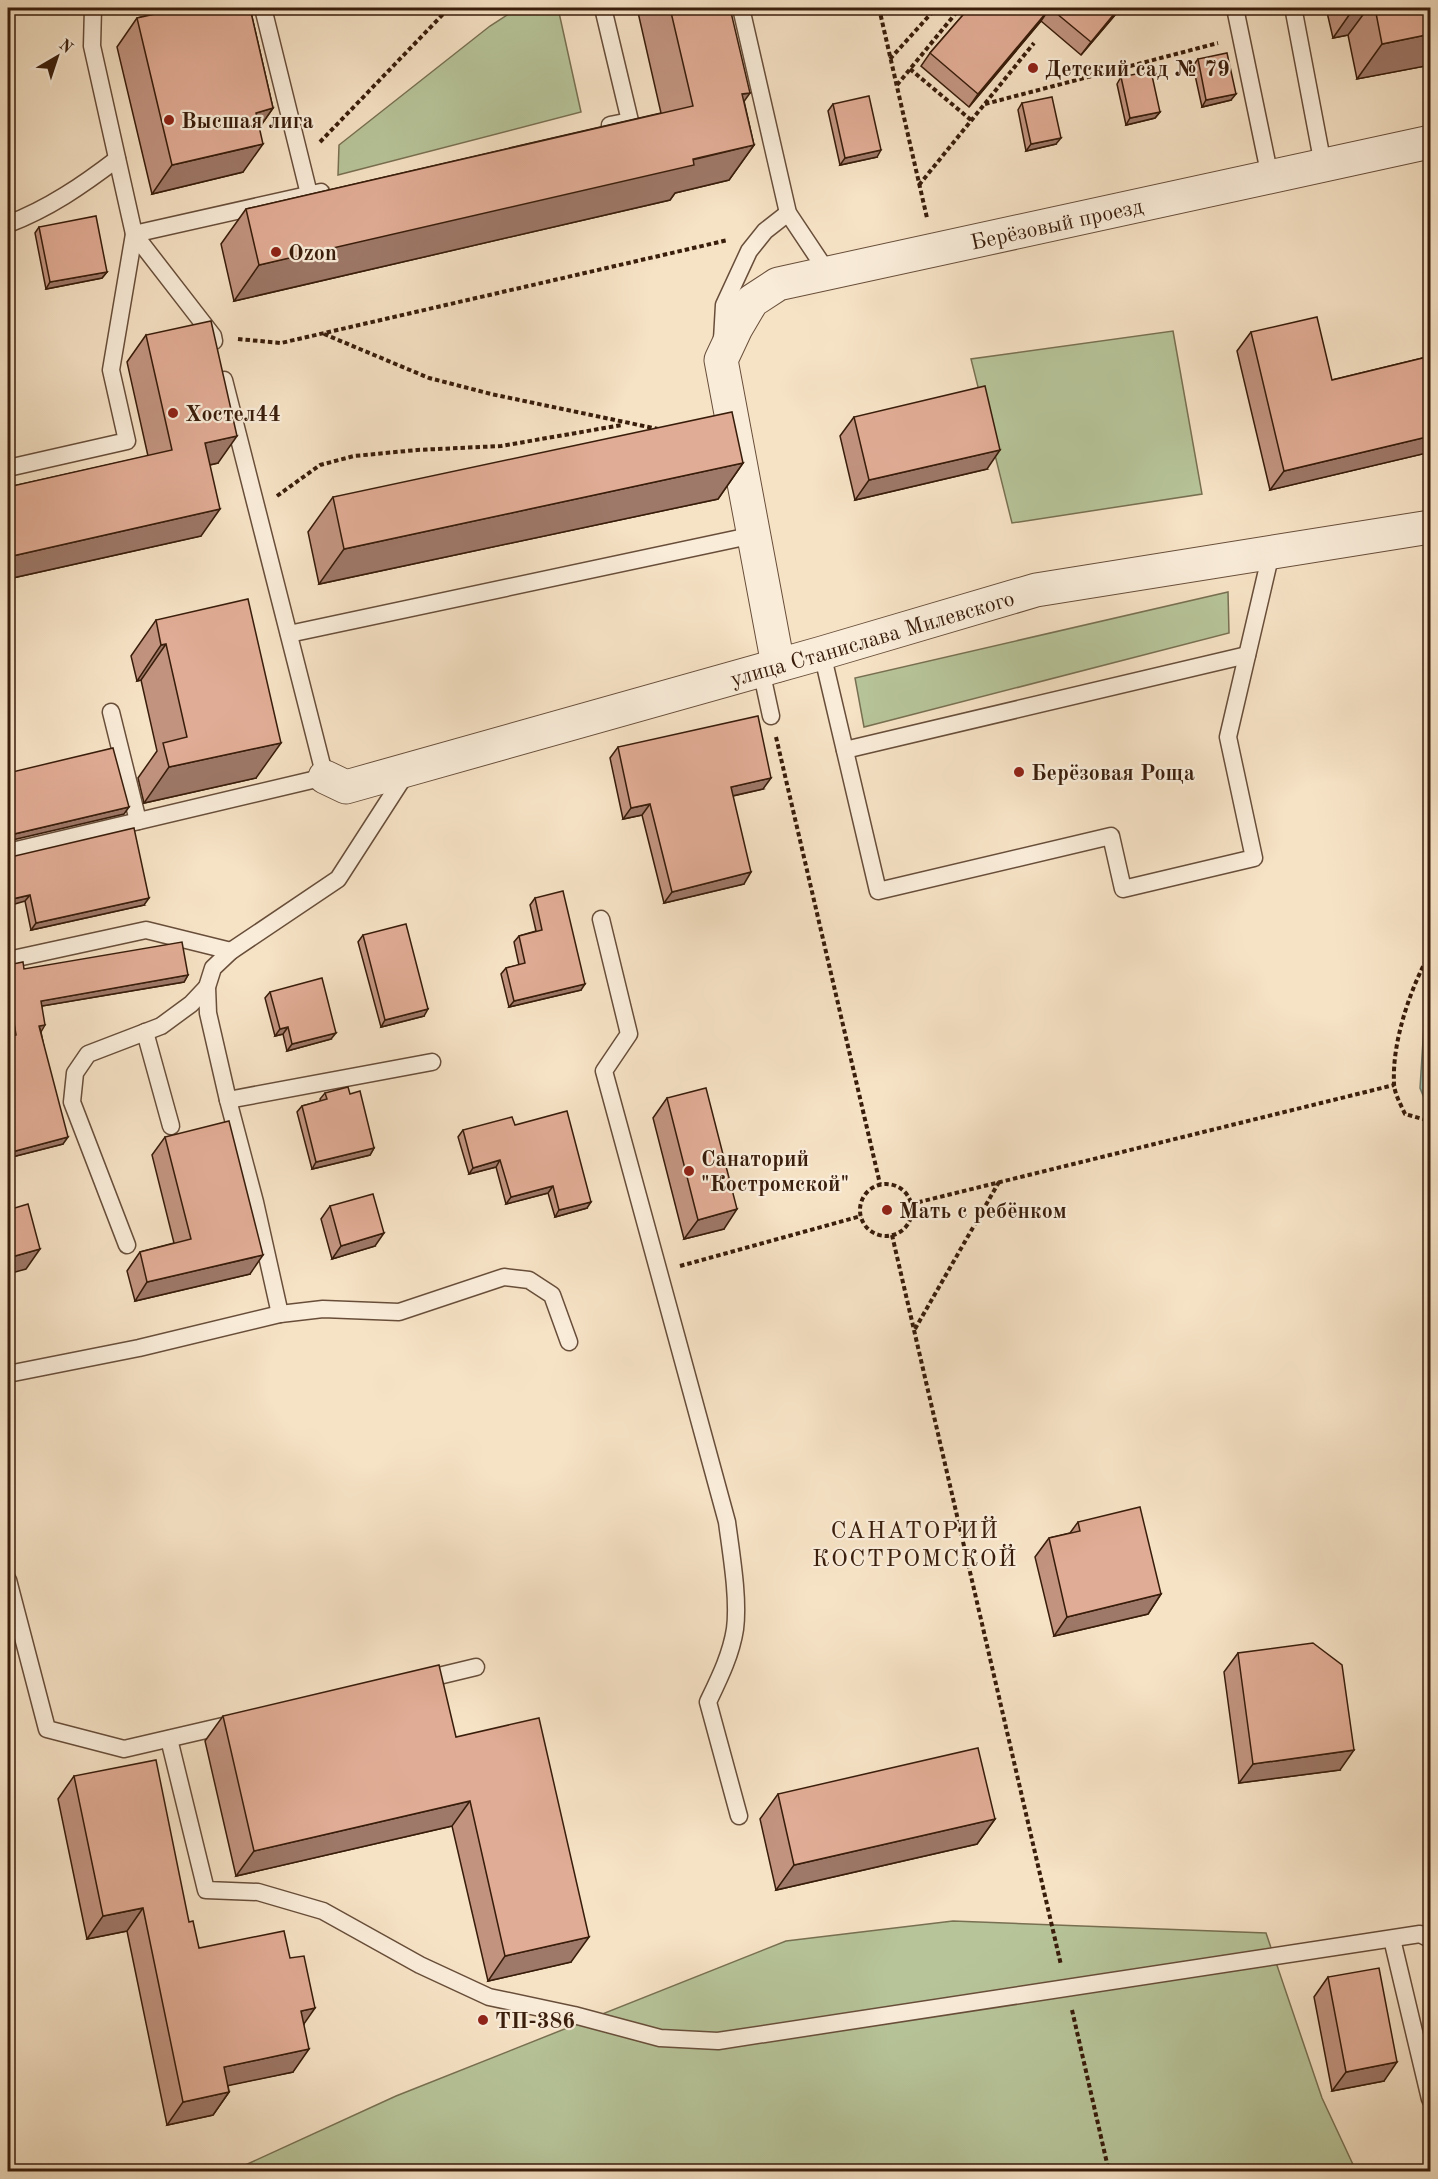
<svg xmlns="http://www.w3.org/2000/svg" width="1438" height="2179" viewBox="0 0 1438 2179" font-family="'Old Standard TT',serif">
<rect width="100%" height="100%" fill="#f6e2c5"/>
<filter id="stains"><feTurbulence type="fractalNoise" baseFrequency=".00333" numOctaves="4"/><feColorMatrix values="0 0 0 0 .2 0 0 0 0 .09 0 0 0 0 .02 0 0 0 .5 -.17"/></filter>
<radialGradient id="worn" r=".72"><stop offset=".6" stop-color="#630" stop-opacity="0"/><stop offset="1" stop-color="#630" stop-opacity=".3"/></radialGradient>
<g fill="#b7c499" stroke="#787052" stroke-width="1.5">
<polygon points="518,8 558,8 581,112 338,175 339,145 490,26"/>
<polygon points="1173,331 1202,494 1012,523 971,359"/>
<polygon points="1228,592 1229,633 864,727 855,678"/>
<polygon points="953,1921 1266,1933 1322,2098 1356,2171 230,2172 396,2096 786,1941"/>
</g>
<polygon fill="#9dbfaf" stroke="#757e6d" stroke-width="1.5" points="1430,960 1430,1105 1427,1105 1420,1088 1428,962"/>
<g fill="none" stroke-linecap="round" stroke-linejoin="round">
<polyline stroke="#6b6e5d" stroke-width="1.5" points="1430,1021 1426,1086 1430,1097"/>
<defs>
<g id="service">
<polyline points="93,8 92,46 134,234 213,336 214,341"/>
<polyline points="263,8 309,194"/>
<polyline points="603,8 630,121 610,125"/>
<polyline points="741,8 788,213 828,273"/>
<polyline points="1235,8 1270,177"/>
<polyline points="1294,12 1323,165"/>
<path d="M8,224c40,-15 75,-39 109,-65"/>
<polyline points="722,340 724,305 749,251 765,231 788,213"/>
<polyline points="8,468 127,441 111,370 134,234 321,192"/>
<polyline points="289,634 754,535"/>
<polyline points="822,653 878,891 1111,836 1123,889 1254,858 1228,737 1271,553"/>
<polyline points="761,670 771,716"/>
<polyline points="111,712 138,821"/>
<polyline points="845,750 1247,655"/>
<polyline points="8,852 325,777 224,380"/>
<path d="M601,919l28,115 -25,37 123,451c4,31 12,76 8,107 -4,26 -16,50 -27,73l31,114"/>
<polyline points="8,960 146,930 231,951"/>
<polyline points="145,1032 171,1126"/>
<polyline points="228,1100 432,1062"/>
<polyline points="127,1245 72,1102 75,1073 88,1054 161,1026 191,1004 207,987"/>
<polyline points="280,1314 255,1202 228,1100 208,1013 207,987 213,968 231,951 338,879 407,772"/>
<polyline points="8,1374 139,1348 280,1314 323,1309 399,1312 504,1277 529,1280 552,1295 569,1342"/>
<polyline points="8,1580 47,1729 124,1749 236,1723"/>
<polyline points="422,1680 476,1667"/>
<polyline points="169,1739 206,1890 258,1892 323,1911 420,1965 489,1997 574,2015 660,2038 718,2041 1420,1934 1430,1939"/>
<polyline points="1392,1939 1430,2099"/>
</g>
<g id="minor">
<path id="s1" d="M778,665l-57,-305 15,-32 16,-27 26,-17 652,-142"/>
<path id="s2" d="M325,777l21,10 476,-134 214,-63 394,-63"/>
</g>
</defs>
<use href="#service" stroke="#684e3a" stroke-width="19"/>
<use href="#minor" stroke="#684e3a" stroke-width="35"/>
<g stroke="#391d0b" stroke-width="4" stroke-dasharray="4.5 3" stroke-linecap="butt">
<polyline points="879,8 927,218"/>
<polyline points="890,59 936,8"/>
<polyline points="910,69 971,120"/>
<polyline points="897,85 960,8"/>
<polyline points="985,104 1218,43"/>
<polyline points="320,142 449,8"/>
<polyline points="919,185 1034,43"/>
<polyline points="324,334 429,378 491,394 658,429"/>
<polyline points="238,339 281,343 728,240"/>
<polyline points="277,496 320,465 354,456 417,450 501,446 622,425"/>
<polyline points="776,737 880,1184"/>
<path d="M1430,953c-20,36 -38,89 -36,130 0,10 7,22 11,31l25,7"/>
<circle cx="886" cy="1210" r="26"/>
<polyline points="911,1204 1394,1085"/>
<polyline points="892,1235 1061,1965"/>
<polyline points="680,1266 861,1216"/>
<polyline points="915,1329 999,1182"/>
<polyline points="1072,2010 1109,2172"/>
</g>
<use href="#service" stroke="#f9ecd9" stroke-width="16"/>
<use href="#minor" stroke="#f9ecd9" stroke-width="33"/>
</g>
<g fill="#c29480" stroke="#391d0b" stroke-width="1.5">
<polygon points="165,8 250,8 273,108 259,128 243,172 152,194 117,47 137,18 166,11"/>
<polygon points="637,8 730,8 744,101 754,145 729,180 675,193 670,200 234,301 221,244 246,209 661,113"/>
<polygon points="969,8 1121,8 1081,55 1041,21 969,107 921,66 930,53"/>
<polygon points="1326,8 1431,8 1431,65 1357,79 1348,35 1333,38"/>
<polygon points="1198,59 1231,100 1202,107 1193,66"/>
<polygon points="1121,77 1160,112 1155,118 1126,125 1117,84"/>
<polygon points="1022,103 1056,144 1026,151 1018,110"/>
<polygon points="833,104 877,157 840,165 828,111"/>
<polygon points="39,227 107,272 102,278 46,289 35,233"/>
<polygon points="1251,332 1332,380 1431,356 1431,452 1270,490 1237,351"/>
<polygon points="146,335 218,463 210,465 201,536 8,579 8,487 148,456 127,362"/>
<polygon points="854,417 987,469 855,500 840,436"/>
<polygon points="743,463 718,499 319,584 308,532 333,497"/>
<polygon points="156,620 256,778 144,803 138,778 157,751 141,680 137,681 131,656"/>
<polygon points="618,747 763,789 733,796 744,884 664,903 642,815 623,819 610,758"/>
<polygon points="8,854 144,905 31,930 25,901"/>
<polygon points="535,898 581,990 509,1007 501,974 506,968 519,965 514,942 519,936 536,931 530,905"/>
<polygon points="363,935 424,1016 381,1027 358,942"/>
<polygon points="8,965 24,969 188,975 184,982 42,1006 41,1032 63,1144 8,1158 8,1037 11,1036 8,1017"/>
<polygon points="270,992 331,1039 287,1051 283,1034 275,1036 265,998"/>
<polygon points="325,1093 350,1094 374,1148 370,1155 312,1169 297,1112 302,1106 321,1101 320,1099"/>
<polygon points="667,1098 724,1229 684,1239 653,1118"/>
<polygon points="515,1125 587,1208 555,1217 548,1193 506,1204 496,1167 469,1174 458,1137 463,1130"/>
<polygon points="165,1137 250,1274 135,1301 127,1271 140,1252 174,1243 152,1155"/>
<polygon points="330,1206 375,1246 332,1259 321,1219"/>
<polygon points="1078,1522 1161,1594 1148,1614 1054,1636 1035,1557 1049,1538 1070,1533"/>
<polygon points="1238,1653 1340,1770 1239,1783 1224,1672"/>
<polygon points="223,1716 456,1737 571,1962 488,1981 452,1826 236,1876 205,1741"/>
<polygon points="74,1776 189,1922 199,1948 304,2024 293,2072 228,2085 229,2092 213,2115 167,2125 127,1931 87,1939 58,1799"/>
<polygon points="778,1794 995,1819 977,1844 776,1890 760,1819"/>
<polygon points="1328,1977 1384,2081 1332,2091 1314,1997"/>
</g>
<g fill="#9e7868" stroke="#391d0b" stroke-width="1.5">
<polygon points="1050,8 1041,21 969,107 978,94"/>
<polygon points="1119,8 1121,8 1081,55 1091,42"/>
<polygon points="1354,8 1368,8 1348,35 1333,38"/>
<polygon points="1431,34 1431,65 1357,79 1382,44"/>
<polygon points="750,93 725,128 742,94"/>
<polygon points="1236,94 1231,100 1202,107 1206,100"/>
<polygon points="273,108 253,137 256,113"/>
<polygon points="1160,112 1155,118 1126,125 1130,118"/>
<polygon points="1061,138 1056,144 1026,151 1031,144"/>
<polygon points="263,144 243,172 152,194 172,165"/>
<polygon points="754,145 729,180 675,193 670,200 234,301 259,265"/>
<polygon points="881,150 877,157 840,165 845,158"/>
<polygon points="107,272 102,278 46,289 50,282"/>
<polygon points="237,436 218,463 186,470 205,443"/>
<polygon points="1431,436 1431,452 1270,490 1284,471"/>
<polygon points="1000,450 987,469 855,500 869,480"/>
<polygon points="743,463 718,499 319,584 344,549"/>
<polygon points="220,509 201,536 8,579 8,557"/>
<polygon points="166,644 141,680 137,681 161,645"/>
<polygon points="281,743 256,778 144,803 169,767"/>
<polygon points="771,778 763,789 723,798 731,787"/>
<polygon points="650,804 642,815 623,819 631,808"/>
<polygon points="129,807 124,814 8,841 8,837 10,835"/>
<polygon points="751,872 744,884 664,903 672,892"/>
<polygon points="30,895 25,901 8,906 8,900"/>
<polygon points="149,898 144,905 31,930 36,923"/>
<polygon points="188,975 184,982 36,1007 41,1001"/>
<polygon points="585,984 581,990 509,1007 514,1001"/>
<polygon points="428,1009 424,1016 381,1027 385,1020"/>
<polygon points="45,1025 41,1032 39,1026"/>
<polygon points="288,1027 283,1034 275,1036 280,1029"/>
<polygon points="336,1033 331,1039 287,1051 292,1044"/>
<polygon points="68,1137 63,1144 8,1158 8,1153"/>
<polygon points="374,1148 370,1155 312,1169 316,1162"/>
<polygon points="500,1160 496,1167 469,1174 473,1168"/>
<polygon points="553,1186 548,1193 506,1204 511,1197"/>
<polygon points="591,1202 587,1208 555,1217 559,1210"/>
<polygon points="737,1209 724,1229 684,1239 698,1220"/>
<polygon points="384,1233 375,1246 332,1259 341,1246"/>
<polygon points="40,1249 26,1269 8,1274 8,1258"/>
<polygon points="263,1255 250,1274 135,1301 147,1282"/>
<polygon points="1161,1594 1148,1614 1054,1636 1067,1617"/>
<polygon points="1354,1750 1340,1770 1239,1783 1253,1764"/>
<polygon points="470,1801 452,1826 236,1876 254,1851"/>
<polygon points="995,1819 977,1844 776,1890 794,1865"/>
<polygon points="143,1908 127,1931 87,1939 103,1916"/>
<polygon points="589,1937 571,1962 488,1981 505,1956"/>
<polygon points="315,2008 299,2031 301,2011"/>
<polygon points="309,2049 293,2072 207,2090 224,2067"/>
<polygon points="1397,2062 1384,2081 1332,2091 1346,2072"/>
<polygon points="229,2092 213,2115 167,2125 183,2102"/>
</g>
<g fill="#e1ac95" stroke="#391d0b" stroke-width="1.5">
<polygon points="182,8 250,8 273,108 256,113 263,144 172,165 137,18"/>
<polygon points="670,8 730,8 750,93 742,94 754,145 693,159 694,165 259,265 246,209 693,106"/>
<polygon points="969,8 1119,8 1091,42 1050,8 978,94 930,53"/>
<polygon points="1375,8 1431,8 1431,34 1382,44"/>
<polygon points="1227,53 1236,94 1206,100 1198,59"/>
<polygon points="1151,71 1160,112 1130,118 1121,77"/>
<polygon points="869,96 881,150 845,158 833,104"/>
<polygon points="1052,97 1061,138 1031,144 1022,103"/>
<polygon points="96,216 107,272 50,282 39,227"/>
<polygon points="1317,317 1332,380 1431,356 1431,436 1284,471 1251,332"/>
<polygon points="211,321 237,436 205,443 220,509 8,557 8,487 172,450 146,335"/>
<polygon points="985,386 1000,450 869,480 854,417"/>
<polygon points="732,412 743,463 344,549 333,497"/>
<polygon points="248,599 281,743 169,767 163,743 187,737 166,644 161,645 156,620"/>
<polygon points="758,716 771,778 731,787 751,872 672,892 650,804 631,808 618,747"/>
<polygon points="113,748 129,807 10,835 8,837 8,773"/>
<polygon points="134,828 149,898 36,923 30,895 8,900 8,854 15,856"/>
<polygon points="563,891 585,984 514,1001 506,968 525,963 519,936 542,930 535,898"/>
<polygon points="406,924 428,1009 385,1020 363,935"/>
<polygon points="182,942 188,975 41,1001 45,1025 39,1026 68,1137 8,1153 8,1037 16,1035 8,983 8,965 23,962 24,969"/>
<polygon points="322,978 336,1033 292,1044 288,1027 280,1029 270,992"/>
<polygon points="348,1087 350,1094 360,1091 374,1148 316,1162 302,1106 327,1099 325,1093"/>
<polygon points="706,1088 737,1209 698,1220 667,1098"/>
<polygon points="567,1111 591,1202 559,1210 553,1186 511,1197 500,1160 473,1168 463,1130 512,1117 515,1125"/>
<polygon points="229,1121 263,1255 147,1282 140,1252 191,1239 165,1137"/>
<polygon points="373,1194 384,1233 341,1246 330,1206"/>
<polygon points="28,1204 40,1249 8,1258 8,1210"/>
<polygon points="1140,1507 1161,1594 1067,1617 1049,1538 1080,1531 1078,1522"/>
<polygon points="1313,1643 1342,1665 1354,1750 1253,1764 1238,1653"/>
<polygon points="439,1665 456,1737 539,1718 589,1937 505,1956 470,1801 254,1851 223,1716"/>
<polygon points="978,1748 995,1819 794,1865 778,1794"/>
<polygon points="156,1760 189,1922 193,1921 199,1948 284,1931 290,1958 304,1956 315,2008 301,2011 309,2049 224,2067 229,2092 183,2102 143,1908 103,1916 74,1776"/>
<polygon points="1379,1968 1397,2062 1346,2072 1328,1977"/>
</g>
<g fill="#8f2418" stroke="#f9ecd9" stroke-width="2">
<circle cx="1033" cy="68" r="6"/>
<circle cx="169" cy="120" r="6"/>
<circle cx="276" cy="252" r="6"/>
<circle cx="173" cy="413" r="6"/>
<circle cx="1019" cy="772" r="6"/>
<circle cx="689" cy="1171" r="6"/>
<circle cx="887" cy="1210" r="6"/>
<circle cx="483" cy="2020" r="6"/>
</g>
<g text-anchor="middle" stroke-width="4.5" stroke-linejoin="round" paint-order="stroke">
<g font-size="22" font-weight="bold" fill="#391d0b" stroke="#f9ecd9" text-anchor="start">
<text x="1045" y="76">Детский сад № 79</text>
<text x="181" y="128">Высшая лига</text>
<text x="288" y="260">Ozon</text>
<text x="185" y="421">Хостел44</text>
<text x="1031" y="780">Берёзовая Роща</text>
<text x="701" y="1166">Санаторий<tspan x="701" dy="25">"Костромской"</tspan></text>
<text x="899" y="1218">Мать с ребёнком</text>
<text x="495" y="2028">ТП-386</text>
</g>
<g font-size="22" fill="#391d0b" stroke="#f9ecd9">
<text dy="8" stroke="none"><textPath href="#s1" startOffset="693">Берёзовый проезд</textPath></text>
<text dy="8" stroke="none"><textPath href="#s2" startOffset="570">улица Станислава Милевского</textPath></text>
</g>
<g font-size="24" letter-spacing="1.5" fill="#391d0b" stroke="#f9ecd9">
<text x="915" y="1538">САНАТОРИЙ<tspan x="915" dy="28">КОСТРОМСКОЙ</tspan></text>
</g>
</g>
<rect width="1438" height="2179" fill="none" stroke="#f6e2c5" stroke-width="30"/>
<rect x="9" y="9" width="1420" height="2161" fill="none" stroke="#391d0b" stroke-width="3"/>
<rect x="15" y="15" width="1408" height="2149" fill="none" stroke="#391d0b" stroke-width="1.5"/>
<g transform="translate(57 57) rotate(39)" stroke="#f9ecd9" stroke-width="4.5" paint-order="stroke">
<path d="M0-4.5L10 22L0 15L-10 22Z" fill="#391d0b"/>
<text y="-9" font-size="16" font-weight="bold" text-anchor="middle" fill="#391d0b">N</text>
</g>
<rect width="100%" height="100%" filter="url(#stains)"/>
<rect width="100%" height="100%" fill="url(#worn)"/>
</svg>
